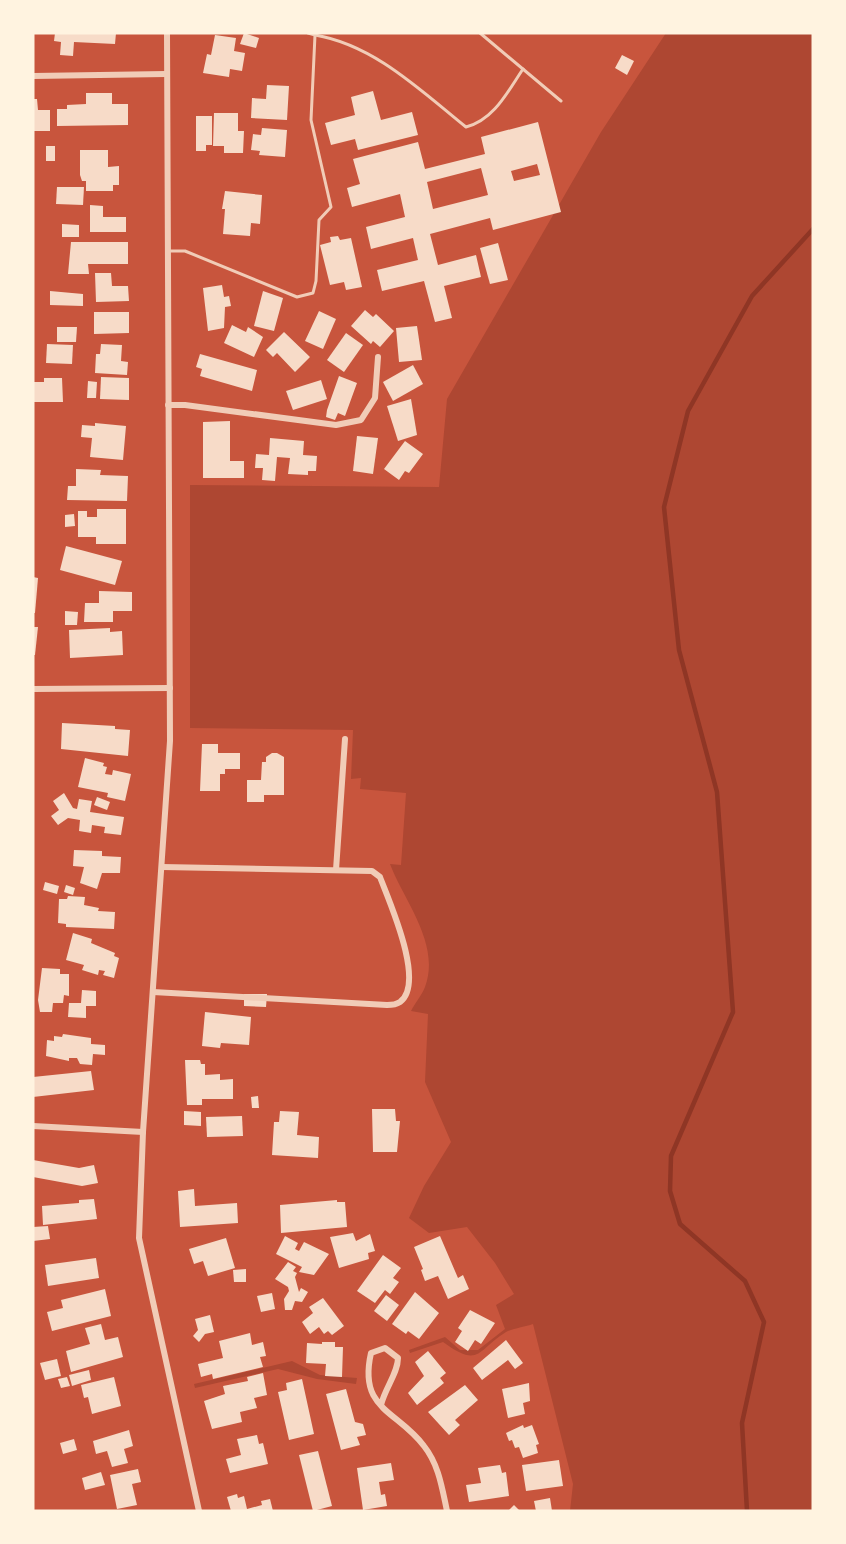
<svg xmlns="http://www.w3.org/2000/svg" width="846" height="1544" viewBox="0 0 846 1544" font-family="'Zilla Slab',serif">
<rect width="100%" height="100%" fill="#c8553d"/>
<g fill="#ae4732">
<path d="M666,33h147v1478h-243l3,-27 -40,-160c-8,3 -19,4 -27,8 -29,18 -26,37 -63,10l-33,11 -1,-3 36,-13 15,13h18l27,-21 -9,-24 18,-11 -19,-31 -28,-36 -38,6 -20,-15 15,-32 27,-44 -26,-60 3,-68 -17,-3c4,-8 11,-16 14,-24 16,-43 -21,-86 -35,-123l11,1 5,-72 -46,-4 1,-11 -10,1 2,-49 -163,-2v-243l249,2 8,-88 154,-267z"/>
<polygon points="292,1361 320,1375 357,1378 356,1384 317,1379 278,1369 195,1388 194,1384"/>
</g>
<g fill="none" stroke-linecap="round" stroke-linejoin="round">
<polyline stroke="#8f3625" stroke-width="4.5" points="747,1511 742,1423 764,1322 745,1281 680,1224 670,1191 671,1156 733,1012 717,792 679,650 664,507 688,411 752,296 813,229"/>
</g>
<g fill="#f7dbc8" fill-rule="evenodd">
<polygon points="55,33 116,33 115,44 74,42 73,56 60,55 61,42 54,41"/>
<polygon points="244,33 259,38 256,48 240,44"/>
<polygon points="215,35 236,38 234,51 245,53 242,71 230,69 229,77 203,73 207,54 211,55"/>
<polygon points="622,55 634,61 627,75 615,68"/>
<polygon points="267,85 289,86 287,120 251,118 252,98 266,99"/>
<polygon points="373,91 381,120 412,112 418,135 358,150 355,139 331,145 325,123 355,115 351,97"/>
<polygon points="86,93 112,93 112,104 128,104 128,125 57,126 57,109 67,109 67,105 86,104"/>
<polygon points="33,99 37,99 38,110 50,110 50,131 33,131"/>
<polygon points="214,113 238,113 238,131 244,131 243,153 224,153 224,146 213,146"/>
<polygon points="196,116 212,116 212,145 206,145 206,151 196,151"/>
<path d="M538,122l23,90 -68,18 -3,-12 -60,16 8,31 38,-10 5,22 -37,9 8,32 -17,4 -11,-41 -42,10 -5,-21 41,-10 -5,-22 -42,11 -5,-22 39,-10 -5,-23 -48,13 -5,-19 13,-4 -7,-25 65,-17 7,27 60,-15 -4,-17zM537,164l3,11 -26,6 -3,-10zM481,168l7,27 -55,14 -6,-27z"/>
<polygon points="262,128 287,130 285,157 259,155 260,151 251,150 253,134 261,135"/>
<rect x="46" y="146" width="9" height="15"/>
<polygon points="80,150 108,150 108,167 119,166 119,185 113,185 113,191 86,191 86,181 82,181 80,175"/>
<polygon points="57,187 84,187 83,205 56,204"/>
<polygon points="225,191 262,195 260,224 251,223 250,236 223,234 225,209 222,209"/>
<polygon points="90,205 103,206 103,217 126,217 126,232 90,232"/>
<polygon points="62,224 79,225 79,237 62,237"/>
<polygon points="338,236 340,240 351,238 362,287 346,290 344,282 330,285 320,245 331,242 330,237"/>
<polygon points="71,242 128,242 128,264 88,264 89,274 68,274"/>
<polygon points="498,243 508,280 490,284 480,248"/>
<polygon points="95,273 111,273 112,286 128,286 129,301 96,302"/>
<polygon points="222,285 224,297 229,296 231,306 225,307 224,328 208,331 203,288"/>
<polygon points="50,291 83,294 83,306 50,305"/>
<polygon points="263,291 283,298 274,331 254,326"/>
<polygon points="365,310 373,317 376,314 394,331 380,347 373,341 371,344 351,326"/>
<polygon points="319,311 336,319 323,349 305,341"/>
<polygon points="94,312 129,312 129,333 94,334"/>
<polygon points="232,325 246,332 248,327 263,337 254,357 224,343"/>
<polygon points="417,326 422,360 399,362 396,328"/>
<polygon points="57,327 77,327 76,342 57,342"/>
<polygon points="284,332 310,357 295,372 277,353 273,357 266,350"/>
<polygon points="346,333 363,345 344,372 327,360"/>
<polygon points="47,344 73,345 72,364 46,363"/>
<polygon points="101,344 122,345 121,361 128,362 127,375 95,373 96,354 100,354"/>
<polygon points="200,354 257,370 252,391 200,376 202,369 196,367"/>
<polygon points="413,365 423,384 393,401 383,382"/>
<polygon points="339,376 357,383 345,416 338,413 335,420 326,417 327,410"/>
<polygon points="101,377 129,378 129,400 100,399"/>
<polygon points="44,378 62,378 63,402 33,402 33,382 44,382"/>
<polygon points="321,380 327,399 293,410 286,391"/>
<polygon points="88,381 97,382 96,398 87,398"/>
<polygon points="411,399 417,435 398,441 387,406"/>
<polygon points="230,421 230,461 244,461 244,478 203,478 203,422"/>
<polygon points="95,423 126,426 123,460 90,457 92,438 81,437 82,425 95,426"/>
<polygon points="357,436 378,438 373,474 353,471"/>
<polygon points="270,438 304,441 303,455 317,456 316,471 308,471 308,475 288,474 290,458 277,457 275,481 262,480 263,468 255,468 256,454 269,455"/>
<polygon points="405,441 423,454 409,473 405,471 399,480 384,469"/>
<polygon points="76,469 101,470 100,475 128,476 127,501 67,500 68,486 76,486"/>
<polygon points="97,509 126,509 126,544 96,544 96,537 78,537 78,511 87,511 87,517 97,517"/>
<polygon points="74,514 75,526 65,527 65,515"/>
<polygon points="66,546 122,561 115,585 60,570"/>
<polygon points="33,577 38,578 35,613 33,613"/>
<polygon points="99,591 132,592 132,611 113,611 113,622 84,622 85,603 99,603"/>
<polygon points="65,611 78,612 77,625 65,625"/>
<polygon points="33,627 38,627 35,655 33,655"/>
<polygon points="110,628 110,632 122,631 123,655 70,658 69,630"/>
<polygon points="62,723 115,726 115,729 130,730 128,756 61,749"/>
<polygon points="202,744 218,744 218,753 240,753 240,769 225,769 225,774 220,774 220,791 200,791"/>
<polygon points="272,753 277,753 284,757 284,795 264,795 264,802 247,802 247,780 261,780 262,762 266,762 266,757"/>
<polygon points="85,758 104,763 103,766 107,767 105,774 112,775 113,770 131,774 125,801 107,797 108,793 78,787"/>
<polygon points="64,793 73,808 77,809 79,799 92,801 90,812 124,817 121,835 104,833 105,827 92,825 91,833 79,831 80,820 68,818 58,825 51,816 59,810 53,801"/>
<polygon points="97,797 110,802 107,810 94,805"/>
<polygon points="74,850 102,851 102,856 121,857 120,873 102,873 97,889 80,883 84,867 73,866"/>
<polygon points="45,882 59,886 57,894 43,890"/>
<polygon points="66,885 75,888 73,895 64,892"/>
<polygon points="68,896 85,897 84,905 99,908 98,911 115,912 114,929 66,927 66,924 58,923 59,899 67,899"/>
<polygon points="73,933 92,939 91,943 115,953 114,956 119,958 114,978 103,975 105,971 99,970 98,975 82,970 84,965 66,960"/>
<polygon points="42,968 60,969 60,974 69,974 69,996 64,995 63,1003 53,1003 52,1012 40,1012 38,1000"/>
<polygon points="82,990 96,991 96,1006 86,1006 86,1018 68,1017 69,1003 81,1003"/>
<polygon points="244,994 267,994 266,1007 244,1006"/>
<polygon points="205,1012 251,1017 249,1045 221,1043 220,1048 202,1046"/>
<polygon points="63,1034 91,1038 91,1044 105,1045 105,1055 93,1054 92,1065 80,1064 77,1058 69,1058 69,1061 46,1056 47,1040 54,1041 54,1036 62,1037"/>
<polygon points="185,1060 200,1060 201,1064 205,1064 205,1075 220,1074 220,1080 233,1079 233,1099 202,1099 202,1105 187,1105"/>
<polygon points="91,1071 94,1090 33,1097 33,1077"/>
<polygon points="258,1096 259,1108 252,1108 251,1097"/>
<polygon points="372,1109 395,1109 396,1121 400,1121 397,1152 373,1152"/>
<polygon points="184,1111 201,1112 201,1126 184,1125"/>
<polygon points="280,1111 299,1112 297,1135 319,1137 318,1158 272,1155 274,1122 279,1122"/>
<polygon points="242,1116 243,1136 207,1137 206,1117"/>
<polygon points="33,1160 79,1168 94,1165 98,1183 82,1186 33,1177"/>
<polygon points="194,1189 195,1206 237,1203 238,1223 180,1227 178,1191"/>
<polygon points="94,1199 97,1219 43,1225 42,1206 79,1203 79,1200"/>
<polygon points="337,1200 337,1202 345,1202 347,1227 281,1233 280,1205"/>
<polygon points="48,1226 50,1239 33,1241 33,1227"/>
<polygon points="353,1233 356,1241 370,1234 375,1251 368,1253 369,1259 339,1268 330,1237"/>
<polygon points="285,1236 298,1243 295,1249 299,1251 304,1242 329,1254 314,1275 299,1272 302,1267 276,1254"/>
<polygon points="440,1236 458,1278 463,1275 469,1289 448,1299 438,1276 425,1281 421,1270 423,1269 414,1247"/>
<polygon points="226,1238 235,1268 208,1276 203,1261 194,1264 189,1249"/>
<polygon points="383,1255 401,1268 393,1278 399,1282 390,1294 385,1290 375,1303 357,1291"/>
<polygon points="96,1258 99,1278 48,1286 45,1265"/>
<polygon points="288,1262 296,1267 293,1271 297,1273 295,1277 299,1292 301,1288 308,1292 302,1302 295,1301 292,1310 285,1310 284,1299 289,1291 288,1287 275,1279"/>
<polygon points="246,1269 246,1282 234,1282 233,1270"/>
<polygon points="105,1289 111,1316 52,1331 47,1312 63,1308 61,1300"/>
<polygon points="415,1292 439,1313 419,1339 408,1331 406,1334 392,1324"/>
<polygon points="272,1293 275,1309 261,1312 257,1296"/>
<polygon points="386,1295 399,1305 387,1321 374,1311"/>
<polygon points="323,1298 344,1326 332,1335 328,1331 324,1334 319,1327 310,1334 302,1322 313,1313 309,1307"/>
<polygon points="470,1310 495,1323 481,1344 475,1340 468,1351 455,1342 462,1331 458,1328"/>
<polygon points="210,1315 214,1332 205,1334 199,1342 193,1336 198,1330 195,1319"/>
<polygon points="101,1324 105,1340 118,1337 123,1357 71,1372 66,1351 90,1344 85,1328"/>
<polygon points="250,1333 252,1345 263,1342 266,1356 260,1357 263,1367 213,1379 212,1374 201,1377 198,1364 223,1358 219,1341"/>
<polygon points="506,1340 523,1363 515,1369 508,1360 482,1380 473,1368"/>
<polygon points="322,1342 335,1342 335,1347 343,1347 342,1377 325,1376 326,1364 306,1363 307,1343 322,1344"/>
<polygon points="428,1351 446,1373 440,1378 444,1383 417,1405 408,1393 424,1376 415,1362"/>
<polygon points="57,1359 61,1376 45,1380 40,1363"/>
<polygon points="89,1370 91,1380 72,1386 69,1375"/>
<polygon points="263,1373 267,1395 254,1398 257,1408 240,1412 242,1422 212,1429 204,1401 225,1394 223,1386 248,1381 247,1377"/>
<polygon points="67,1377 70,1386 61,1388 58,1379"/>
<polygon points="114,1377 121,1406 92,1414 88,1397 84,1398 81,1385"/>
<polygon points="302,1379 314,1434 289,1440 278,1392 287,1390 286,1383"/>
<polygon points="529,1383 530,1401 523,1403 525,1414 508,1418 502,1389"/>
<polygon points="465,1385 478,1400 455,1420 460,1425 449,1435 428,1412"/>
<polygon points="346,1389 355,1422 363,1424 366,1435 357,1437 360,1445 341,1450 326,1394"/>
<polygon points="523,1425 524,1428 532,1425 539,1444 536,1445 538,1453 523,1458 519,1447 515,1448 512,1440 509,1441 506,1433"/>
<polygon points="129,1430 133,1446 124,1449 128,1463 112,1467 107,1451 96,1454 93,1441"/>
<polygon points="257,1435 259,1444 263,1443 268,1464 230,1473 226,1459 241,1455 237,1439"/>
<polygon points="74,1439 77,1450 63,1454 60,1443"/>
<polygon points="318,1451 332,1506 313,1511 299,1455"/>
<polygon points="559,1460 563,1486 526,1491 522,1465"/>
<polygon points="391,1463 394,1480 379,1482 381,1495 385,1494 387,1506 363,1510 357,1468"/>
<polygon points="500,1465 502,1473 506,1472 509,1496 469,1502 466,1485 481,1483 478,1468"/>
<polygon points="138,1469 141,1482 132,1484 137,1505 117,1509 110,1475"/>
<polygon points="101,1472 105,1485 85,1490 82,1478"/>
<polygon points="237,1494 238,1498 244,1496 247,1509 262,1505 261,1501 270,1499 273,1511 231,1511 227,1497"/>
<polygon points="550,1498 552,1511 536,1511 534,1501"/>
<polygon points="514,1505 520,1511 508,1511"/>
</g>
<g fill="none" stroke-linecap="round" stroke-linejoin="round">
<g stroke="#f1ccb7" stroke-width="3">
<path d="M315,33v2c59,10 105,55 151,92 28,-7 42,-36 57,-58"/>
<polyline points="480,33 561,101"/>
<polyline points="169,251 185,251 297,297 313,293 316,281 319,220 331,207 311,120 315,35 308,33"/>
</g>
<g stroke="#f1ccb7" stroke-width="6">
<polyline points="167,33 170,741 143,1132 139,1238 199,1511"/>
<polyline points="33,76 166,74"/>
<polyline points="168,405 185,405 336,425 361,420 375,398 378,357"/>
<polyline points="33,689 170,688"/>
<polyline points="336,870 345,739"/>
<path d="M153,992l234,13c4,0 10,-1 13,-3 26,-19 -11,-101 -20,-125l-8,-6 -210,-4"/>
<polyline points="33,1126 143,1132"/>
<path d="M381,1405c4,-17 17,-32 17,-47l-13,-10 -14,5c-13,57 26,57 53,93 15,19 18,42 23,65"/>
</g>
</g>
<rect width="846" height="1544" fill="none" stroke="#fff3e0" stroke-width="69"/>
</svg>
